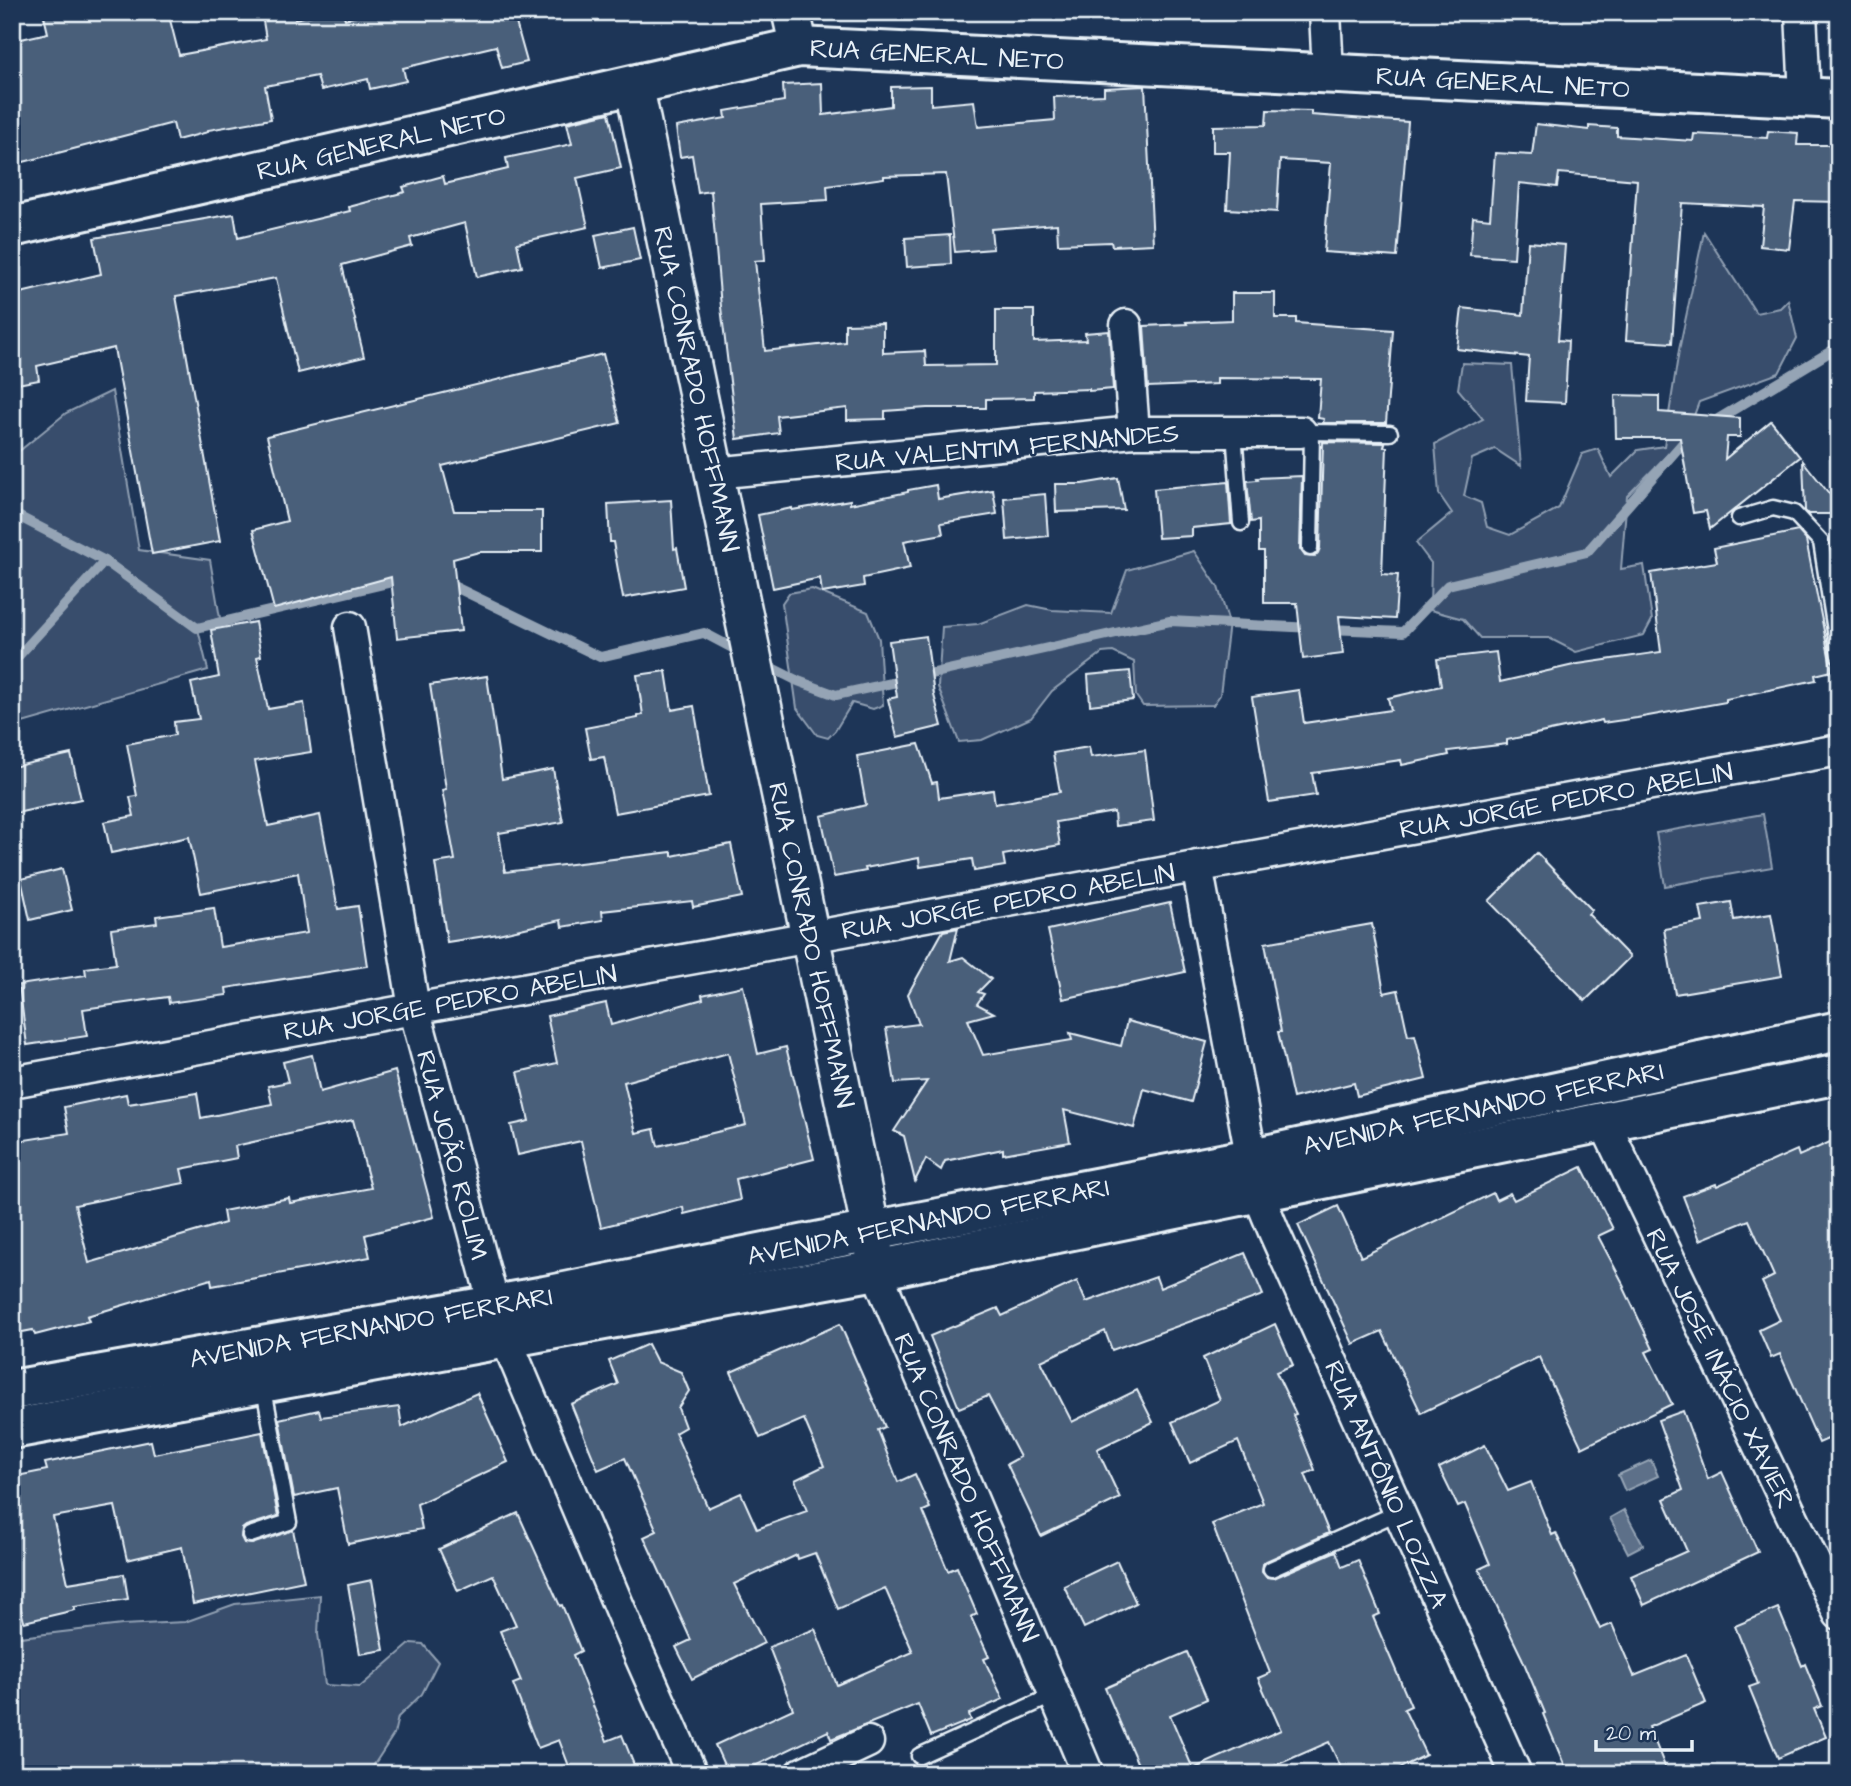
<svg xmlns="http://www.w3.org/2000/svg" width="1851" height="1786" viewBox="0 0 1851 1786" font-family="'Architects Daughter',sans-serif">
<rect width="100%" height="100%" fill="#1d3557"/>
<filter id="ink" filterUnits="userSpaceOnUse"><feTurbulence type="fractalNoise" baseFrequency=".0143" numOctaves="2"/><feDisplacementMap in="SourceGraphic" scale="14" xChannelSelector="R" yChannelSelector="G"/><feConvolveMatrix kernelMatrix="1 2 1 2 8 2 1 2 1" color-interpolation-filters="sRGB"/></filter>
<g filter="url(#ink)">
<g fill="#374d6c" stroke="#909fb2" stroke-width="2">
<polygon points="1704,232 1756,313 1780,308 1788,300 1797,338 1779,373 1699,402 1689,429 1674,448 1627,496 1621,569 1644,565 1652,620 1644,635 1576,652 1549,638 1480,638 1463,619 1430,610 1431,563 1416,543 1452,513 1439,494 1435,444 1483,419 1458,389 1462,363 1512,365 1521,466 1495,449 1472,459 1464,496 1481,503 1487,527 1510,535 1559,508 1582,454 1598,449 1611,477 1638,450 1664,446 1679,350"/>
<polygon points="112,391 139,550 210,560 220,618 197,625 208,670 12,726 12,457 66,413"/>
<polygon points="1194,551 1218,587 1229,623 1220,695 1213,705 1143,706 1136,696 1134,662 1113,652 1102,653 1052,691 1031,718 982,740 959,742 938,687 942,627 978,624 1028,605 1052,610 1111,613 1127,570"/>
<polygon points="812,589 868,612 879,639 883,705 873,709 852,703 835,731 828,738 817,735 797,708 782,603 789,593"/>
<polygon points="1763,814 1772,867 1665,886 1656,833"/>
<polygon points="320,1595 318,1634 325,1685 360,1687 411,1643 423,1644 438,1662 422,1694 398,1717 394,1734 368,1774 12,1774 12,1638 122,1625 185,1622 235,1604"/>
</g>
<g fill="#5d7089" stroke="#95a4b5" stroke-width="2">
<polygon points="1651,1460 1658,1476 1625,1491 1618,1475"/>
<polygon points="1624,1510 1643,1545 1628,1553 1610,1518"/>
</g>
<g fill="none" stroke-linecap="round" stroke-linejoin="round">
<g stroke="#95a4b5" stroke-width="10">
<polyline points="1713,422 1833,350 1839,348"/>
<polyline points="12,513 105,561"/>
<polyline points="445,582 600,657 704,633 742,653"/>
<polyline points="1328,629 1403,632 1448,585 1587,552 1688,437"/>
<polyline points="12,663 105,561 197,628 401,580"/>
<polyline points="762,663 798,681 836,695 906,680"/>
<polyline points="921,676 1170,621 1313,628"/>
</g>
</g>
<g fill="#495e7a" stroke="#e8f1f8" stroke-width="2" fill-rule="evenodd">
<polygon points="43,12 168,12 179,55 266,39 263,21 294,14 295,19 326,12 343,12 345,19 374,12 513,12 527,62 502,68 496,46 403,68 406,81 370,89 368,79 321,90 317,76 265,86 271,119 208,130 208,132 177,140 173,123 12,165 12,41 48,33"/>
<polygon points="822,83 823,115 891,106 891,87 931,86 931,105 974,101 978,127 1055,120 1054,97 1104,95 1104,88 1145,86 1153,244 1112,246 1111,242 1058,244 1057,224 991,229 993,249 955,252 946,174 884,176 884,178 827,186 828,200 761,204 765,260 755,261 765,351 845,342 845,324 883,323 883,353 925,351 926,366 996,365 996,310 1034,310 1034,342 1086,340 1085,333 1109,331 1113,389 1089,391 1089,389 1034,391 1034,398 986,399 986,408 927,408 885,411 885,419 847,420 847,408 777,416 779,433 737,439 721,307 711,191 698,193 692,155 680,157 676,127 726,118 725,111 784,101 783,85"/>
<polygon points="1267,110 1311,111 1311,115 1408,122 1397,257 1324,252 1331,163 1280,160 1277,212 1227,209 1230,152 1213,152 1213,126 1266,125"/>
<polygon points="609,113 621,168 577,178 588,227 517,243 522,267 477,277 465,223 410,238 412,246 342,265 364,357 298,373 276,278 176,296 220,541 152,554 114,348 37,366 39,380 12,385 12,295 101,274 94,238 234,214 238,238 350,211 349,207 405,192 403,187 443,176 445,184 508,169 506,158 572,144 567,123"/>
<polygon points="1536,124 1589,130 1589,126 1617,128 1617,136 1693,141 1694,134 1767,138 1768,131 1798,133 1797,145 1839,145 1839,202 1795,201 1789,249 1760,246 1764,207 1682,203 1672,343 1626,340 1637,180 1559,173 1557,187 1519,183 1514,258 1470,255 1473,217 1490,219 1495,153 1532,155"/>
<polygon points="633,227 640,260 602,268 595,235"/>
<polygon points="950,235 951,264 907,267 905,238"/>
<polygon points="1528,242 1565,245 1558,340 1568,341 1565,403 1526,401 1529,357 1457,349 1462,308 1523,315"/>
<polygon points="1232,293 1275,293 1275,318 1296,318 1296,323 1393,330 1386,423 1323,423 1324,419 1318,418 1321,379 1217,378 1217,384 1148,387 1144,326 1187,324 1186,322 1232,320"/>
<polygon points="603,354 620,423 442,466 454,511 542,511 542,552 479,552 453,559 461,631 397,638 391,577 274,609 253,530 287,521 267,436"/>
<polygon points="1615,395 1659,396 1659,412 1740,418 1740,437 1727,437 1725,459 1771,421 1800,457 1710,529 1706,511 1693,513 1680,438 1616,438"/>
<polygon points="1323,442 1385,443 1384,447 1387,447 1382,574 1398,575 1395,619 1339,616 1343,654 1303,659 1297,603 1264,603 1264,551 1259,551 1259,521 1251,522 1247,481 1258,480 1257,478 1302,476 1300,549 1305,556 1314,557 1318,553 1320,548"/>
<polygon points="1803,461 1839,506 1839,514 1808,514 1805,511"/>
<polygon points="1118,478 1124,510 1056,512 1055,484 1082,484"/>
<polygon points="1228,482 1231,524 1192,528 1192,536 1158,538 1154,489"/>
<polygon points="936,485 938,499 993,490 997,514 941,523 943,534 904,541 910,568 863,578 864,586 822,593 820,578 773,588 758,515 792,508 792,510 850,500 850,504 908,492 908,490"/>
<polygon points="1045,494 1048,536 1007,540 1004,498"/>
<polygon points="671,500 674,549 677,548 684,587 623,598 613,542 610,542 608,504"/>
<polygon points="1798,531 1806,540 1832,671 1815,675 1816,680 1726,699 1726,702 1637,718 1603,723 1602,720 1507,740 1507,744 1448,751 1449,755 1402,765 1401,760 1312,773 1316,795 1269,802 1252,697 1299,690 1304,723 1391,710 1388,698 1441,686 1437,659 1496,652 1500,682 1578,664 1661,652 1651,573 1717,562 1714,548"/>
<polygon points="255,622 261,656 257,657 268,709 304,703 311,752 255,761 268,826 320,815 338,909 358,906 367,966 226,988 227,995 169,1003 168,997 83,1009 87,1036 27,1045 19,985 86,975 85,968 116,964 111,929 157,923 156,916 214,908 220,947 307,933 298,873 201,893 189,837 111,853 104,822 134,816 130,797 137,796 127,744 175,735 174,722 199,719 191,683 219,677 211,630"/>
<polygon points="926,636 934,695 942,726 897,737 888,699 897,697 889,641"/>
<polygon points="666,671 672,710 694,706 709,796 615,813 604,757 591,759 585,728 638,718 638,716 643,715 637,675"/>
<polygon points="1130,671 1133,700 1090,705 1088,675"/>
<polygon points="487,676 502,779 553,769 563,822 499,833 505,872 672,852 672,856 731,844 742,897 693,907 692,901 602,911 603,920 562,927 561,920 498,934 447,942 435,863 455,860 442,790 446,789 430,685"/>
<polygon points="919,744 932,783 937,782 939,798 993,790 995,804 1060,792 1053,753 1089,747 1091,757 1145,750 1154,821 1115,826 1114,812 1056,822 1060,845 1003,855 1005,866 974,871 972,859 920,867 919,858 865,868 866,871 834,877 821,816 866,805 857,756"/>
<polygon points="71,754 81,799 12,814 12,767"/>
<polygon points="1537,853 1592,910 1588,914 1630,957 1585,1001 1489,901"/>
<polygon points="62,869 72,910 30,920 21,879"/>
<polygon points="1731,902 1734,920 1771,914 1782,976 1675,994 1664,929 1703,922 1700,907"/>
<polygon points="1170,903 1185,972 1063,999 1048,930"/>
<polygon points="1372,924 1384,993 1398,990 1408,1036 1415,1035 1426,1079 1357,1096 1354,1083 1293,1098 1278,1032 1281,1032 1265,943"/>
<polygon points="958,928 950,961 963,957 991,979 978,992 984,994 977,1004 994,1013 968,1020 983,1055 1072,1040 1070,1033 1121,1046 1127,1021 1207,1042 1191,1102 1144,1089 1134,1128 1064,1110 1070,1142 1003,1154 1003,1149 945,1161 941,1170 926,1159 915,1181 904,1136 894,1131 927,1081 895,1083 886,1028 919,1024 908,994 943,931"/>
<path d="M743,986l15,68 28,-7 28,112 -78,20 4,21 -56,14 -1,-7 -82,20 -20,-86 -63,14 -7,-30 18,-4 -11,-49 39,-9 -10,-47 59,-13 5,22 92,-26 -1,-4zM728,1053l18,72 -88,21 -4,-17 -18,4 -12,-51z"/>
<path d="M312,1055l8,37 75,-21 39,146 -69,18 5,22 -158,29 -1,-7 -124,37 2,5 -54,14 -2,-5 -21,4v-192l57,-9 -5,-26 62,-13 2,10 69,-11 4,25 71,-14 -4,-18 20,-4 -5,-20zM353,1120l18,68 -81,15 -1,-5 -66,13 2,12 -136,40 -14,-58 109,-22 -3,-14 56,-11 -2,-12z"/>
<polygon points="1839,1138 1839,1434 1819,1443 1780,1354 1771,1358 1759,1330 1780,1320 1762,1282 1774,1276 1749,1220 1700,1240 1683,1196 1716,1184 1717,1186 1797,1150 1799,1156"/>
<polygon points="1582,1167 1613,1229 1598,1236 1625,1287 1624,1288 1653,1349 1646,1352 1672,1404 1582,1448 1539,1357 1421,1413 1382,1331 1353,1344 1298,1225 1338,1206 1361,1257 1493,1193 1496,1200 1510,1193 1514,1200"/>
<polygon points="1245,1253 1263,1295 1112,1350 1105,1331 1041,1361 1072,1422 1137,1390 1153,1422 1097,1449 1120,1498 1041,1536 1007,1464 1020,1457 988,1396 959,1408 930,1336 998,1308 1002,1316 1077,1281 1086,1302 1156,1277 1160,1288"/>
<polygon points="840,1324 885,1427 878,1430 898,1482 915,1474 930,1508 923,1511 948,1571 957,1567 977,1614 971,1617 989,1657 984,1659 1003,1699 969,1714 971,1720 931,1736 918,1704 831,1739 828,1731 738,1774 728,1774 715,1745 793,1709 769,1647 815,1629 837,1685 913,1652 885,1588 838,1609 815,1553 798,1559 797,1555 734,1584 764,1643 692,1679 676,1647 691,1640 644,1537 657,1531 625,1458 598,1470 571,1404 618,1384 609,1361 648,1344 657,1362 681,1372 689,1391 678,1408 685,1427 675,1433 708,1508 741,1493 757,1529 807,1511 795,1480 824,1466 804,1419 760,1438 731,1372"/>
<polygon points="1275,1324 1293,1365 1276,1372 1296,1414 1293,1415 1315,1470 1305,1474 1329,1533 1266,1561 1263,1564 1262,1572 1266,1577 1274,1578 1336,1551 1342,1567 1358,1560 1380,1614 1373,1617 1411,1706 1404,1709 1426,1755 1388,1774 1344,1774 1329,1742 1256,1774 1142,1774 1105,1688 1187,1652 1207,1699 1170,1715 1193,1769 1281,1730 1258,1678 1270,1673 1212,1524 1263,1503 1238,1441 1190,1463 1172,1422 1220,1400 1203,1358"/>
<polygon points="477,1393 508,1462 417,1504 422,1529 348,1544 337,1488 294,1497 279,1419 319,1410 321,1417 399,1407 402,1427"/>
<polygon points="1683,1411 1708,1479 1722,1472 1758,1552 1644,1605 1631,1576 1687,1551 1664,1499 1683,1490 1658,1420"/>
<polygon points="262,1432 278,1516 246,1526 242,1529 241,1537 244,1543 252,1544 293,1530 304,1581 193,1604 182,1547 127,1560 115,1506 53,1517 68,1583 124,1574 128,1599 74,1607 75,1610 24,1622 12,1572 12,1477 47,1470 45,1463 151,1441 154,1454"/>
<polygon points="1485,1445 1508,1491 1531,1482 1552,1535 1556,1533 1600,1629 1612,1624 1634,1676 1686,1655 1706,1703 1649,1727 1668,1774 1568,1774 1543,1714 1545,1713 1522,1658 1479,1569 1490,1564 1465,1504 1458,1507 1439,1468"/>
<polygon points="518,1513 560,1606 562,1605 581,1651 573,1655 607,1741 622,1735 634,1765 612,1774 572,1774 559,1740 538,1748 513,1684 521,1681 500,1631 516,1625 493,1575 458,1591 439,1549"/>
<polygon points="1117,1561 1136,1603 1084,1628 1064,1586"/>
<polygon points="372,1580 384,1650 360,1654 348,1585"/>
<polygon points="1778,1608 1802,1666 1805,1664 1822,1706 1814,1709 1826,1737 1778,1758 1749,1687 1758,1684 1735,1626"/>
</g>
<g fill="none" stroke-linecap="round" stroke-linejoin="round">
<defs>
<g id="service">
<polyline points="1234,432 1241,523"/>
<polyline points="1304,432 1390,433"/>
<polyline points="1739,518 1773,508 1794,513 1821,542 1839,656"/>
<polyline points="1310,548 1312,432"/>
<polyline points="250,1535 289,1522 263,1384"/>
<polyline points="1271,1569 1399,1512"/>
<polyline points="919,1756 1054,1695"/>
</g>
<g id="minor">
<polyline points="1325,12 1328,73"/>
<polyline points="1801,12 1805,97"/>
<polyline points="1126,325 1134,432"/>
<polyline points="714,473 1134,432 1301,432"/>
<polyline points="350,627 414,1008 494,1305 506,1339 635,1645 692,1774"/>
<polyline points="1197,866 1258,1193 1275,1234 1516,1774"/>
<polyline points="12,1082 1839,750"/>
<polyline points="1604,1122 1839,1614"/>
<polyline points="876,1270 1088,1774"/>
<polyline points="800,1774 868,1742"/>
</g>
<g id="tertiary">
<polyline points="791,12 799,47"/>
<polyline points="634,85 871,1231 876,1270"/>
</g>
<g id="secondary">
<polyline points="12,227 799,47 1839,99"/>
<polyline points="12,1390 545,1296 871,1231 1252,1158 1839,1031"/>
<polyline points="12,1429 876,1270 1839,1074"/>
</g>
</defs>
<use href="#service" stroke="#e8f1f8" stroke-width="19"/>
<use href="#minor" stroke="#e8f1f8" stroke-width="35"/>
<use href="#tertiary" stroke="#e8f1f8" stroke-width="42"/>
<use href="#secondary" stroke="#e8f1f8" stroke-width="44"/>
<use href="#service" stroke="#1d3557" stroke-width="14"/>
<use href="#minor" stroke="#1d3557" stroke-width="30"/>
<use href="#tertiary" stroke="#1d3557" stroke-width="37"/>
<use href="#secondary" stroke="#1d3557" stroke-width="38"/>
</g>
</g>
<g text-anchor="middle" stroke-width="5" stroke-linejoin="round" paint-order="stroke">
<g font-size="26" fill="#e8f1f8" stroke="#1d3557">
<text transform="translate(937 54) rotate(3)" y="9">RUA GENERAL NETO</text>
<text transform="translate(1503 82) rotate(3)" y="9">RUA GENERAL NETO</text>
<text transform="translate(381 143) rotate(-13)" y="9">RUA GENERAL NETO</text>
<text transform="translate(697 389) rotate(78)" y="9">RUA CONRADO HOFFMANN</text>
<text transform="translate(1007 447) rotate(-5)" y="9">RUA VALENTIM FERNANDES</text>
<text transform="translate(1566 800) rotate(-10)" y="9">RUA JORGE PEDRO ABELIN</text>
<text transform="translate(1008 901) rotate(-10)" y="9">RUA JORGE PEDRO ABELIN</text>
<text transform="translate(812 945) rotate(78)" y="9">RUA CONRADO HOFFMANN</text>
<text transform="translate(450 1002) rotate(-10)" y="9">RUA JORGE PEDRO ABELIN</text>
<text transform="translate(1483 1108) rotate(-12)" y="9">AVENIDA FERNANDO FERRARI</text>
<text transform="translate(453 1155) rotate(75)" y="9">RUA JOÃO ROLIM</text>
<text transform="translate(928 1221) rotate(-11)" y="9">AVENIDA FERNANDO FERRARI</text>
<text transform="translate(371 1327) rotate(-10)" y="9">AVENIDA FERNANDO FERRARI</text>
<text transform="translate(1721 1368) rotate(64)" y="9">RUA JOSÉ INÁCIO XAVIER</text>
<text transform="translate(1387 1484) rotate(66)" y="9">RUA ANTÔNIO LOZZA</text>
<text transform="translate(967 1487) rotate(67)" y="9">RUA CONRADO HOFFMANN</text>
</g>
</g>
<rect width="1851" height="1786" fill="none" stroke="#1d3557" stroke-width="42"/>
<rect x="21" y="21" width="1809" height="1744" fill="none" stroke="#e8f1f8" stroke-width="2.5" filter="url(#ink)"/>
<path d="M1596 1740v10h96v-10" fill="none" stroke="#e8f1f8" stroke-width="3.5"/>
<text x="1606" y="1740" font-size="21" fill="#e8f1f8" stroke="#1d3557" stroke-width="5" paint-order="stroke">20 m</text>
</svg>
